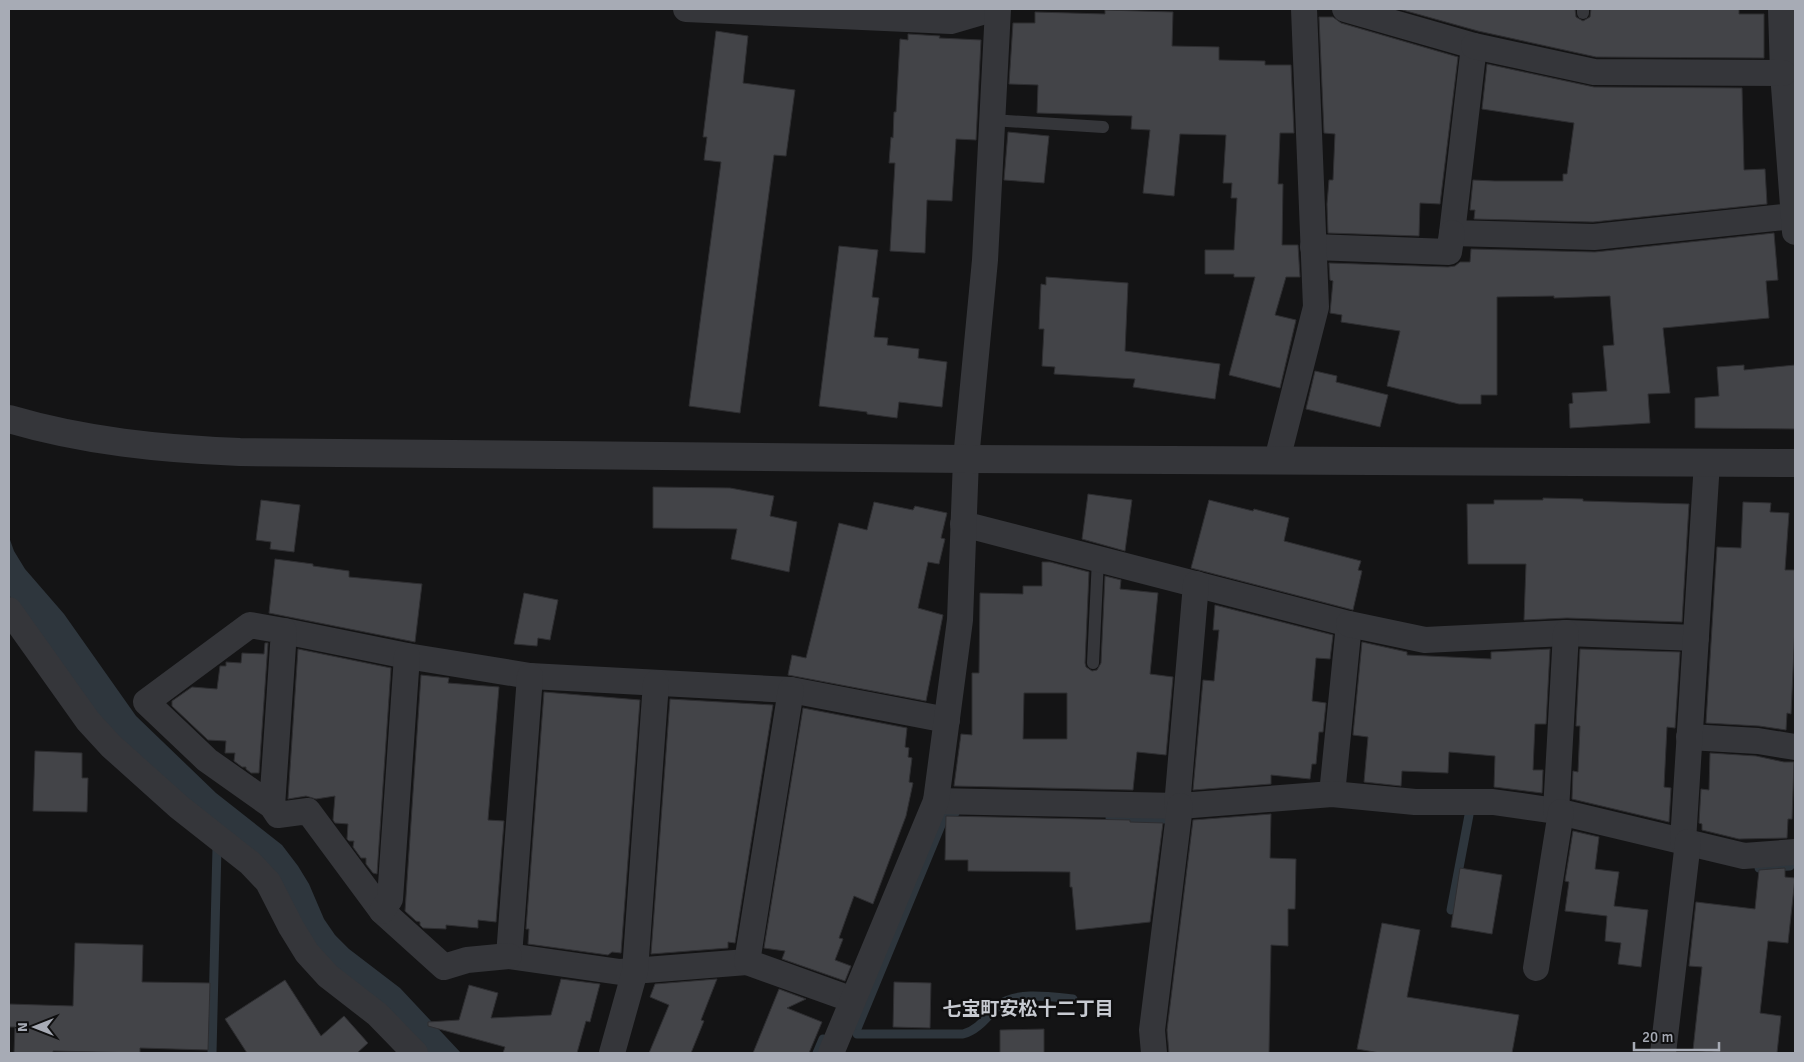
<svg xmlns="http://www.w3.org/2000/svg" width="1804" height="1062" viewBox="0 0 1804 1062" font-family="Signika,'Noto Sans JP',sans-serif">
<rect width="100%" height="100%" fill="#141415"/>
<polygon fill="#2e363d" points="9,537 14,551 25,569 64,614 136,716 216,793 282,845 298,866 309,884 324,919 335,935 349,949 400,988 461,1053 426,1053 334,969 95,716 9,595"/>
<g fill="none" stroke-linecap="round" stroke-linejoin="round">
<g stroke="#2e363d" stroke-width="9">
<polyline points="1110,818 1166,819"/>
<polyline points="1759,868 1790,866"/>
<polyline points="1451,910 1469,815"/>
<polyline points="856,1031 946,813 955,813"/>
<path d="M857,1034h106c16,-4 25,-19 36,-29 16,-14 54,-8 74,-6"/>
<polyline points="212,1053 217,847"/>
<polyline points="817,1053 823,1039"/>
</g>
</g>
<g fill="#434448" stroke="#2e2e31" fill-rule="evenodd">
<polygon points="1399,9 1575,9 1576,17 1583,21 1590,17 1591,9 1739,9 1739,14 1764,14 1764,58 1596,57 1478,31"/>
<polygon points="1105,10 1173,12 1172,46 1219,47 1219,60 1265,61 1265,65 1291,65 1294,133 1280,133 1278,184 1283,184 1282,245 1298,245 1300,277 1286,277 1275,315 1296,320 1280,388 1229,375 1255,277 1234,277 1234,274 1205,274 1205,250 1234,250 1237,198 1231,198 1232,183 1223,183 1226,135 1180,134 1174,196 1143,193 1150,130 1131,129 1132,116 1037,113 1038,85 1009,84 1013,23 1035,23 1035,12 1105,14"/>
<polygon points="1319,17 1333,17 1341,23 1458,57 1440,204 1420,203 1419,236 1328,233 1327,204 1329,180 1333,180 1335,134 1324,133"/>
<polygon points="716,31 748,36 743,83 795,90 786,156 774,155 740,413 689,406 721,162 704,160 707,137 703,137"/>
<polygon points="908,34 940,36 939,38 981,40 976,140 956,139 952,201 927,200 925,253 890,251 895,163 889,163 891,137 893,138 894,112 896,112 900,39 908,40"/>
<polygon points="1487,64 1594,87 1742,88 1744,170 1765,169 1767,204 1593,222 1474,219 1475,210 1470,210 1473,180 1495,181 1563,181 1563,174 1567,174 1574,123 1482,109"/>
<polygon points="1008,132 1049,136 1044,183 1004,180"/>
<polygon points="1774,233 1778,280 1766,281 1769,318 1663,328 1670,393 1648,394 1650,423 1570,428 1569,404 1573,403 1572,393 1607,391 1603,346 1614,345 1610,296 1554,298 1554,296 1497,297 1497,395 1481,395 1481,404 1459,404 1387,386 1400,331 1341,322 1342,315 1330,313 1333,281 1330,280 1329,263 1448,267 1455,266 1460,262 1470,262 1471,249 1595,252"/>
<polygon points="839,246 878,250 872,297 879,298 874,337 888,338 887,345 919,349 918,358 947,362 942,407 899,402 897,418 867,414 867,412 819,406"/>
<polygon points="1046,277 1128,283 1125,351 1220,364 1215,399 1133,387 1135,379 1054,374 1055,367 1042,366 1044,329 1039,329 1041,284 1046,285"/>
<polygon points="1744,365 1744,370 1795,365 1795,429 1695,428 1695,398 1719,396 1717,367"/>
<polygon points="1315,371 1337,376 1336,382 1388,395 1380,427 1306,409"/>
<polygon points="653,487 730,488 774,496 770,516 797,522 789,572 731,559 737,529 653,528"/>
<polygon points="1088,494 1132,500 1125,551 1082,539"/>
<polygon points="1543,498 1583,499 1583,501 1689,504 1682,622 1567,618 1524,620 1526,564 1468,564 1467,504 1494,504 1494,500 1543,500"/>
<polygon points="261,500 300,505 294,552 270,549 271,542 256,540"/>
<polygon points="1209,500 1253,511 1254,509 1289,518 1284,541 1361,561 1358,570 1362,571 1353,610 1191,568"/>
<polygon points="874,502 913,510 915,506 947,513 941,538 945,539 939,564 928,562 918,608 943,615 926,701 788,675 792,655 806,658 839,523 867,530"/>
<polygon points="1743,502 1771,503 1770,512 1789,513 1785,570 1795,570 1795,626 1791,714 1787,713 1786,730 1759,726 1706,723 1717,547 1741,548"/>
<polygon points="275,559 313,564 313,566 349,571 349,577 422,584 415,642 269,613"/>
<path d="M1042,562h8l39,10 -4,91 1,4 6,4 5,-1 4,-7 4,-87 16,4 -1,9 38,4 -8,81 23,3 -7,78 -29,-3 -4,38 -179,-4 7,-52 11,1v-62h7l1,-80 43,1v-8h19zM1024,693h43v46h-44z"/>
<polygon points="524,593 558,600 550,640 538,638 537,646 514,644"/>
<polygon points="1215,605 1333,635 1330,659 1316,658 1312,701 1326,703 1323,732 1319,732 1316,764 1312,764 1310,779 1271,775 1271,784 1193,790 1203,680 1214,681 1219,630 1213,630"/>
<polygon points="1362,642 1407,652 1407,655 1491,659 1491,652 1550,649 1546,724 1535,724 1533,770 1543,770 1542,793 1494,787 1495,756 1449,752 1448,773 1402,771 1401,786 1364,782 1368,737 1353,735"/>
<polygon points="265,643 268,643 259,773 251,773 246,769 246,767 242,767 234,761 235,753 225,753 226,741 208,740 172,706 172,701 192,687 217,689 220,666 226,666 226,662 241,663 242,653 264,654"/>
<polygon points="298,649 391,668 377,874 373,873 366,864 366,858 361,858 353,847 354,841 349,841 347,839 348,824 335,823 333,820 335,796 316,799 306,796 288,799"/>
<polygon points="1580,649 1680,652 1675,728 1667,727 1664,787 1671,788 1669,822 1572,799 1573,771 1578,772 1580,726 1576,726"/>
<polygon points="421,675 449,678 448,683 499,687 488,820 504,821 496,922 478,920 478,928 446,925 446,929 423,928 420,925 420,922 416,921 405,911"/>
<polygon points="544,692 640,700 621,953 612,952 608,955 528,944 529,929 526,929"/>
<polygon points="670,699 773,705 735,943 728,942 728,948 651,954"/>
<polygon points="803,708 907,728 905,747 909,748 908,757 912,758 909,782 913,783 906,816 873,904 854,896 839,938 843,939 835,960 851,966 845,981 782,959 785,951 764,948"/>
<polygon points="35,751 82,753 82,778 88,778 87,812 33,811"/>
<polygon points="1710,753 1756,756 1784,762 1794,762 1792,819 1788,819 1787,838 1739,839 1702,830 1702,824 1699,823 1701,789 1709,790"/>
<polygon points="1271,814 1270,858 1296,859 1295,909 1288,909 1288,946 1271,945 1269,1053 1169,1053 1167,1030 1193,820"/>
<polygon points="946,816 1130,820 1130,822 1163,823 1150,922 1076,930 1072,887 1070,887 1070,872 968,871 968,860 945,860"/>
<polygon points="1573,831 1599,837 1595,869 1619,872 1614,906 1648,910 1641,967 1618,964 1621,943 1605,941 1607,916 1565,911 1569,882 1565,881"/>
<polygon points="1460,868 1502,875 1492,934 1451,927"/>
<polygon points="1785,868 1785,877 1795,878 1788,943 1768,941 1760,1013 1781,1016 1777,1053 1723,1053 1693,1050 1702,967 1689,966 1696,902 1755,909 1759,870"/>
<polygon points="1382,923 1420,930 1407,997 1519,1015 1512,1053 1380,1053 1357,1049"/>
<polygon points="75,943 143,945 142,982 210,983 208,1050 140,1048 140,1053 53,1051 53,1053 14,1053 15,1027 9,1027 9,1004 73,1006"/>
<polygon points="561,979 600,984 590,1022 586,1021 577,1053 503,1053 505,1047 428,1026 428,1022 459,1020 469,985 498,993 491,1018 551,1015"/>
<polygon points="717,979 701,1020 704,1021 691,1053 649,1053 669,1005 650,997 655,984"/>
<polygon points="285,980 321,1036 344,1016 368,1043 357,1053 247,1053 225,1019"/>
<polygon points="894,982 931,983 930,1028 893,1027"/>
<polygon points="779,989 806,999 787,1008 822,1022 809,1053 753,1053"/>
<polygon points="1044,1029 1044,1053 1000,1053 1000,1030"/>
</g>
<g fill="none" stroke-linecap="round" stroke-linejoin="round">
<g stroke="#35363a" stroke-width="12">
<polyline points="1583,13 1583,9"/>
<polyline points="992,120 1103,127"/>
<polyline points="1093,663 1098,559"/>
</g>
<g stroke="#35363a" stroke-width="26">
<polyline points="686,9 951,21 992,9"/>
<polyline points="1345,9 1474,46 1452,233 1594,237 1793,216"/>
<polyline points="1781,9 1783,73 1795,232"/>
<polyline points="1474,46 1594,72 1783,73"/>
<polyline points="1313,247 1449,252 1452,233"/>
<polyline points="1277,460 1316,307 1304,9"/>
<polyline points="963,524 1349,624 1332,794"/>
<polyline points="9,610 88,721 111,746 179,807 250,863 268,882 291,927 307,953 328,976 377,1014 415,1053"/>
<polyline points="1349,624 1425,640 1566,633 1696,638"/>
<polyline points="284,631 407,656 530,676 791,690 947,720"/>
<polyline points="530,676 509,956 620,972 747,962"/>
<polyline points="791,690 747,962 853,1000"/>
<polyline points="1689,737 1758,741 1795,747"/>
<polyline points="936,801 1180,806 1332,794 1415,802 1493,802 1556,811 1744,856 1795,852"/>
<polyline points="272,806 284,631 250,625 146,702 207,760 272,806 278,815 308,811 382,911 444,967 467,960 509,956"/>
<polyline points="1177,806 1196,584"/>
<polyline points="1556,811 1566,633"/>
<polyline points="1683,841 1707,462"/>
<polyline points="382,911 390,899 407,656"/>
<polyline points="1536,968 1561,812"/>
<polyline points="612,1053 635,971 656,683"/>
<polyline points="831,1053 936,801 960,620 966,459 985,260 998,9"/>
<polyline points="1154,1053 1152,1030 1180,806"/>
<polyline points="1663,1053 1688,842"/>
</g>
<path stroke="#35363a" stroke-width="28" d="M9,419c75,22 152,30 231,33l726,7 829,4"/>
</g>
<g text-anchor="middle" stroke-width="4.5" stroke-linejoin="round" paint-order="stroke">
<g font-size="19" font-weight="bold" fill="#c7cad1" stroke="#0f0f10">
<text x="1028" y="1015">七宝町安松十二丁目</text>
</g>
</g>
<rect width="1804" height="1062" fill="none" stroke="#a7abb5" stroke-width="20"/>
<g transform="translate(35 1027) rotate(270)" stroke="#0f0f10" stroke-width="4" paint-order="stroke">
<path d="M0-4L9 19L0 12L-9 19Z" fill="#a7abb5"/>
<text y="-8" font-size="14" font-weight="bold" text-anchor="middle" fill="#a7abb5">N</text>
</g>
<path d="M1634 1042v8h85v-8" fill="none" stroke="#a7abb5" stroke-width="2.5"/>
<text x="1642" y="1042" font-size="15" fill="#a7abb5" stroke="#0f0f10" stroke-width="4" paint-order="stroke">20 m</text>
</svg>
